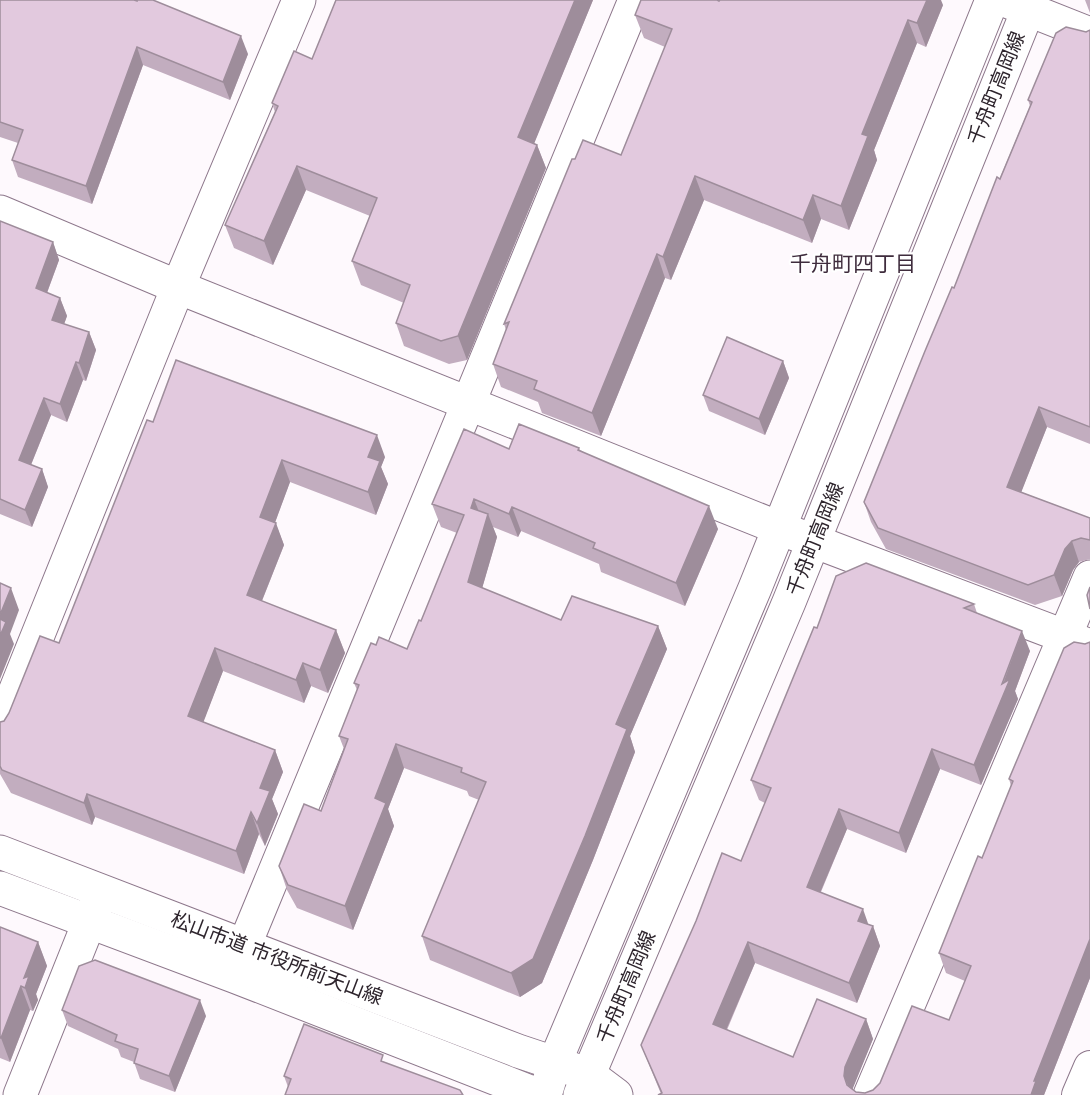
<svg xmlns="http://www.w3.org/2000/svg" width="1090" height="1095" viewBox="0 0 1090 1095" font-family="Quicksand,'Noto Sans JP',sans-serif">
<rect width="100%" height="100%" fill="#fef9fd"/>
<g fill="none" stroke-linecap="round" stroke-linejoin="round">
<defs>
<polyline id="pedestrian" points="1078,1095 1090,1067"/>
<g id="minor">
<polyline points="1004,0 1090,34"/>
<polyline points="0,212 178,287 779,528 1090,646"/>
<polyline points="0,729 178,287 299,0"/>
<path d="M235,972l10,-28c128,-315 262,-628 390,-944"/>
<polyline points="588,1074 616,1095"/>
<polyline points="20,1095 100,895"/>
<polyline points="870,1095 1090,577"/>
</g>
<g id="tertiary">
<polyline points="0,852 518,1051 575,1070"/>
<polyline points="0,888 234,976 538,1095"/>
<polyline points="545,1095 555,1062 755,588 992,0"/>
<polyline points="580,1095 789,602 1032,0"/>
</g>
</defs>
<use href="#pedestrian" stroke="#8d778b" stroke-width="34"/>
<use href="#minor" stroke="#8d778b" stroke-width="35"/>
<use href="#tertiary" stroke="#8d778b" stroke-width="35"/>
<use href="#pedestrian" stroke="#fff" stroke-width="32"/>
<use href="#minor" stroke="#fff" stroke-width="33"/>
<use href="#tertiary" stroke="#fff" stroke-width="33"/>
</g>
<g fill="#c2adbf">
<polygon points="0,0 248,54 230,100 143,65 92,204 18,177 12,160 18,143 0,137"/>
<polygon points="336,0 593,0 534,143 537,145 546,168 467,360 449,364 404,346 396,323 404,303 361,285 352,261 370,216 306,190 273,265 234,248 225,225 275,112 272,103 312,59"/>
<polygon points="1085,0 1090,0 1090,13"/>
<polygon points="719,1 943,5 926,47 917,43 874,150 877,160 849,230 821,219 812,243 704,200 671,280 665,278 601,436 542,413 538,402 501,387 493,364 506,330 504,324 575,159 621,155 665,47 644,38 635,15"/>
<polygon points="1090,30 1090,444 1047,427 1021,492 1090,518 1090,559 1079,562 1073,570 1062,596 1035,605 886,549 871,522 864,502 1030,106 1028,100 1086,32"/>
<polygon points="0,221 53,242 59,260 47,293 60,298 67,316 64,324 89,332 96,350 86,381 83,380 67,422 51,415 31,465 42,469 48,487 32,527 0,514"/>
<polygon points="783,361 789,378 765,435 709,411 703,395"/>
<polygon points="153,422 385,457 381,467 388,484 376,515 290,482 275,522 284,545 262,601 336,630 345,653 328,693 311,686 304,703 223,671 203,722 275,750 283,772 272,799 278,814 265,846 259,834 244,874 95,817 92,825 11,793 0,774 0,722 4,721 59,643"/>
<polygon points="579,448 580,450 718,529 685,606 601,572 599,564 521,531 518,537 493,527 497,537 482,588 561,620 658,626 667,649 630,736 635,752 593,860 542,983 520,997 430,960 422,936 479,800 469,796 467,791 404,768 388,809 394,826 353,930 297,908 287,890 279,866 321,811 344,749 339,736 357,690 354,683 376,645 407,649 421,621 457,533 441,527 432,504 509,449"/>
<polygon points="974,604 977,613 1030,651 1015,691 1018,699 981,785 940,769 906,853 847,829 821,892 868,924 873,926 880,946 857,1003 755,963 727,1030 793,1057 866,1019 873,1039 852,1089 856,1092 865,1093 873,1090 949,1020 965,981 946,973 939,953 982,858 1011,786 1009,779 1085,644 1090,642 1090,978 1044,1095 658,1095 661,1094 641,1045 741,861 765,803 759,800 751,780 817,628"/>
<polygon points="0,927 38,942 47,966 36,994 38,1000 33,1011 30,1010 10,1062 0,1058"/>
<polygon points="62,1010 206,1016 175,1092 140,1079 134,1062 121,1057 118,1049 68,1026"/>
<polygon points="386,1063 288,1087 284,1076"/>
</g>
<g fill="#9e8d9b">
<polygon points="575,0 593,0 527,161 518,137"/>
<polygon points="927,0 941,0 943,5 926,47 917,23"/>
<polygon points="908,20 917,43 874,150 877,160 849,230 841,206 862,134"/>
<polygon points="241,36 248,54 230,100 223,82"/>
<polygon points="137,47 143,65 92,204 86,186"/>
<polygon points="537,145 546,168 467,360 458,336"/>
<polygon points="297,166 306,190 273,265 264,241"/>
<polygon points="695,176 704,200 671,280 663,257"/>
<polygon points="813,195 821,219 812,243 803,220"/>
<polygon points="53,242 59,260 42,306 36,288"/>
<polygon points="657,254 665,278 601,436 592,413"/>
<polygon points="60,298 67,316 59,338 52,320"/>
<polygon points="89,332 96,350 86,381 79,363"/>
<polygon points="783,361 789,378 765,435 759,419"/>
<polygon points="76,362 83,380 67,422 60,404"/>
<polygon points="44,398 51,415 26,477 19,460"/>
<polygon points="1039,407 1047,427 1015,508 1007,487"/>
<polygon points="377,435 385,457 381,467 388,484 376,515 368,492 368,457"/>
<polygon points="282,460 290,482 269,539 260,517"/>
<polygon points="42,469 48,487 32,527 25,510"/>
<polygon points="474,499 483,522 471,508"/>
<polygon points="709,506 718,529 685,606 676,583"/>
<polygon points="512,507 521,531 518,537 509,514"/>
<polygon points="488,514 497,537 477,606 468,582"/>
<polygon points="276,523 284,545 255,618 247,595"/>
<polygon points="1072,541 1079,562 1073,570 1062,596 1054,575 1065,549"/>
<polygon points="11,588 19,610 10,634 14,644 0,679 0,615"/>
<polygon points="658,626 667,649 630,736 635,752 593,860 542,983 520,997 511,973"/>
<polygon points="336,630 345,653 328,693 320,670"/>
<polygon points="1022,631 1030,651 1015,691 1018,699 981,785 974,765"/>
<polygon points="215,648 223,671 197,739 188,716"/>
<polygon points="303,663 311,686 304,703 296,680"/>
<polygon points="396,744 404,768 388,809 394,826 353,930 345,906 375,798"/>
<polygon points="932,749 940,769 906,853 899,833"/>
<polygon points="275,750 283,772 272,799 278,814 265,846 257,823 260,788"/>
<polygon points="87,794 95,817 92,825 84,803"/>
<polygon points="839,809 847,829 814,907 807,887"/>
<polygon points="251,812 259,834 244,874 236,851"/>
<polygon points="863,909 870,929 858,921"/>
<polygon points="873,926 880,946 857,1003 849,983"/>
<polygon points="1090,939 1090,978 1044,1095 1031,1095 1034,1081"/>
<polygon points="38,942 47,966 36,994 38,1000 33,1011 25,988 24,978"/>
<polygon points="748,942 755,963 720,1044 713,1024"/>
<polygon points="21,986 30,1010 10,1062 1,1038"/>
<polygon points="200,1000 206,1016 175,1092 169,1076"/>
<polygon points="866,1019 873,1039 853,1088 852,1095 844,1076 845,1067"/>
</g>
<g fill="#e2c9de" stroke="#9e8d9b" stroke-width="1.5">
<polygon points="0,0 134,0 137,1 137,0 153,0 241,36 223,82 137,47 86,186 12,160 23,130 0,122"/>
<polygon points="336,0 575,0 518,137 537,145 458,336 441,341 396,323 410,285 352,261 377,198 297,166 264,241 225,225 278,106 272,103 294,51 312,59"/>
<polygon points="641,0 717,0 719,1 720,0 927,0 917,23 908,20 862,134 868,136 841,206 813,195 803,220 695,176 663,257 657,254 592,413 534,389 537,381 493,364 509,322 504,324 572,159 575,159 583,140 621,155 672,29 635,15"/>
<polygon points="1066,27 1086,32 1090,30 1090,427 1039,407 1007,487 1090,518 1090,540 1081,538 1072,541 1065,549 1054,575 1028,585 878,528 864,502 925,351 952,287 954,288 997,177 1000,179 1032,102 1028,100 1056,33"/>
<polygon points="0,221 53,242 36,288 60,298 52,320 89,332 79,363 76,362 60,404 44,398 19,460 42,469 25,510 0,499"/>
<polygon points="727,337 783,361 759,419 703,395"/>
<polygon points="176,360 377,435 368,457 380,461 368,492 282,460 260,517 276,523 247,595 336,630 320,670 303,663 296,680 215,648 188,716 275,750 260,788 270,791 257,823 251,812 236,851 87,794 84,803 2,770 0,766 0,722 4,721 9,713 40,636 59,643 147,420 153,422"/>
<polygon points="519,424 579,448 578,450 709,506 676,583 593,548 595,543 512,507 509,514 474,499 471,508 488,514 468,582 561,620 572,596 658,626 616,724 627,729 585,836 533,959 511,973 422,936 486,782 461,772 462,768 396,744 375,798 386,803 345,906 288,885 279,866 304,804 321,811 348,739 339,736 359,685 354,683 371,643 376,645 379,637 407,649 419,620 421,621 464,515 432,504 464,429 509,449"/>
<polygon points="866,563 974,604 964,608 1022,631 1002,684 1010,679 974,765 932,749 899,833 839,809 807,887 863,909 858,921 873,926 849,983 748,942 713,1024 793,1057 817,999 866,1019 845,1067 844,1076 847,1085 856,1092 865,1093 873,1090 880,1083 912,1006 949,1020 971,966 939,953 978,856 982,858 1013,781 1009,779 1064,648 1074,642 1085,644 1090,642 1090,939 1034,1081 1036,1081 1031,1095 658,1095 662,1093 641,1045 696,921 722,853 741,861 771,788 751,780 814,627 817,628 836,576"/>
<polygon points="0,583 11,588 0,615"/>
<polygon points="1090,587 1090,609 1087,595"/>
<polygon points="0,619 6,622 0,636"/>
<polygon points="0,927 38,942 24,978 29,976 25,988 21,986 1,1038 0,1038"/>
<polygon points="95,960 200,1000 169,1076 134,1063 138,1049 115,1041 117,1035 62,1010 79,966"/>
<polygon points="304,1024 383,1055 381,1061 460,1090 463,1095 285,1095 291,1079 284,1076"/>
</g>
<g text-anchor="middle" stroke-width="4.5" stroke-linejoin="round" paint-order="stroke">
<g font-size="20" fill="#2e252d" stroke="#fff">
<text transform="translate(996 88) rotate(-68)" y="7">千舟町高岡線</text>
<text transform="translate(815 539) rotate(-68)" y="7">千舟町高岡線</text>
<text transform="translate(277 958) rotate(21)" y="7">松山市道 市役所前天山線</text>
<text transform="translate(626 987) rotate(-67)" y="7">千舟町高岡線</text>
</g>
<g font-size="21" fill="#3f2c3d" stroke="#fff">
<text x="853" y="271">千舟町四丁目</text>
</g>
</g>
</svg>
